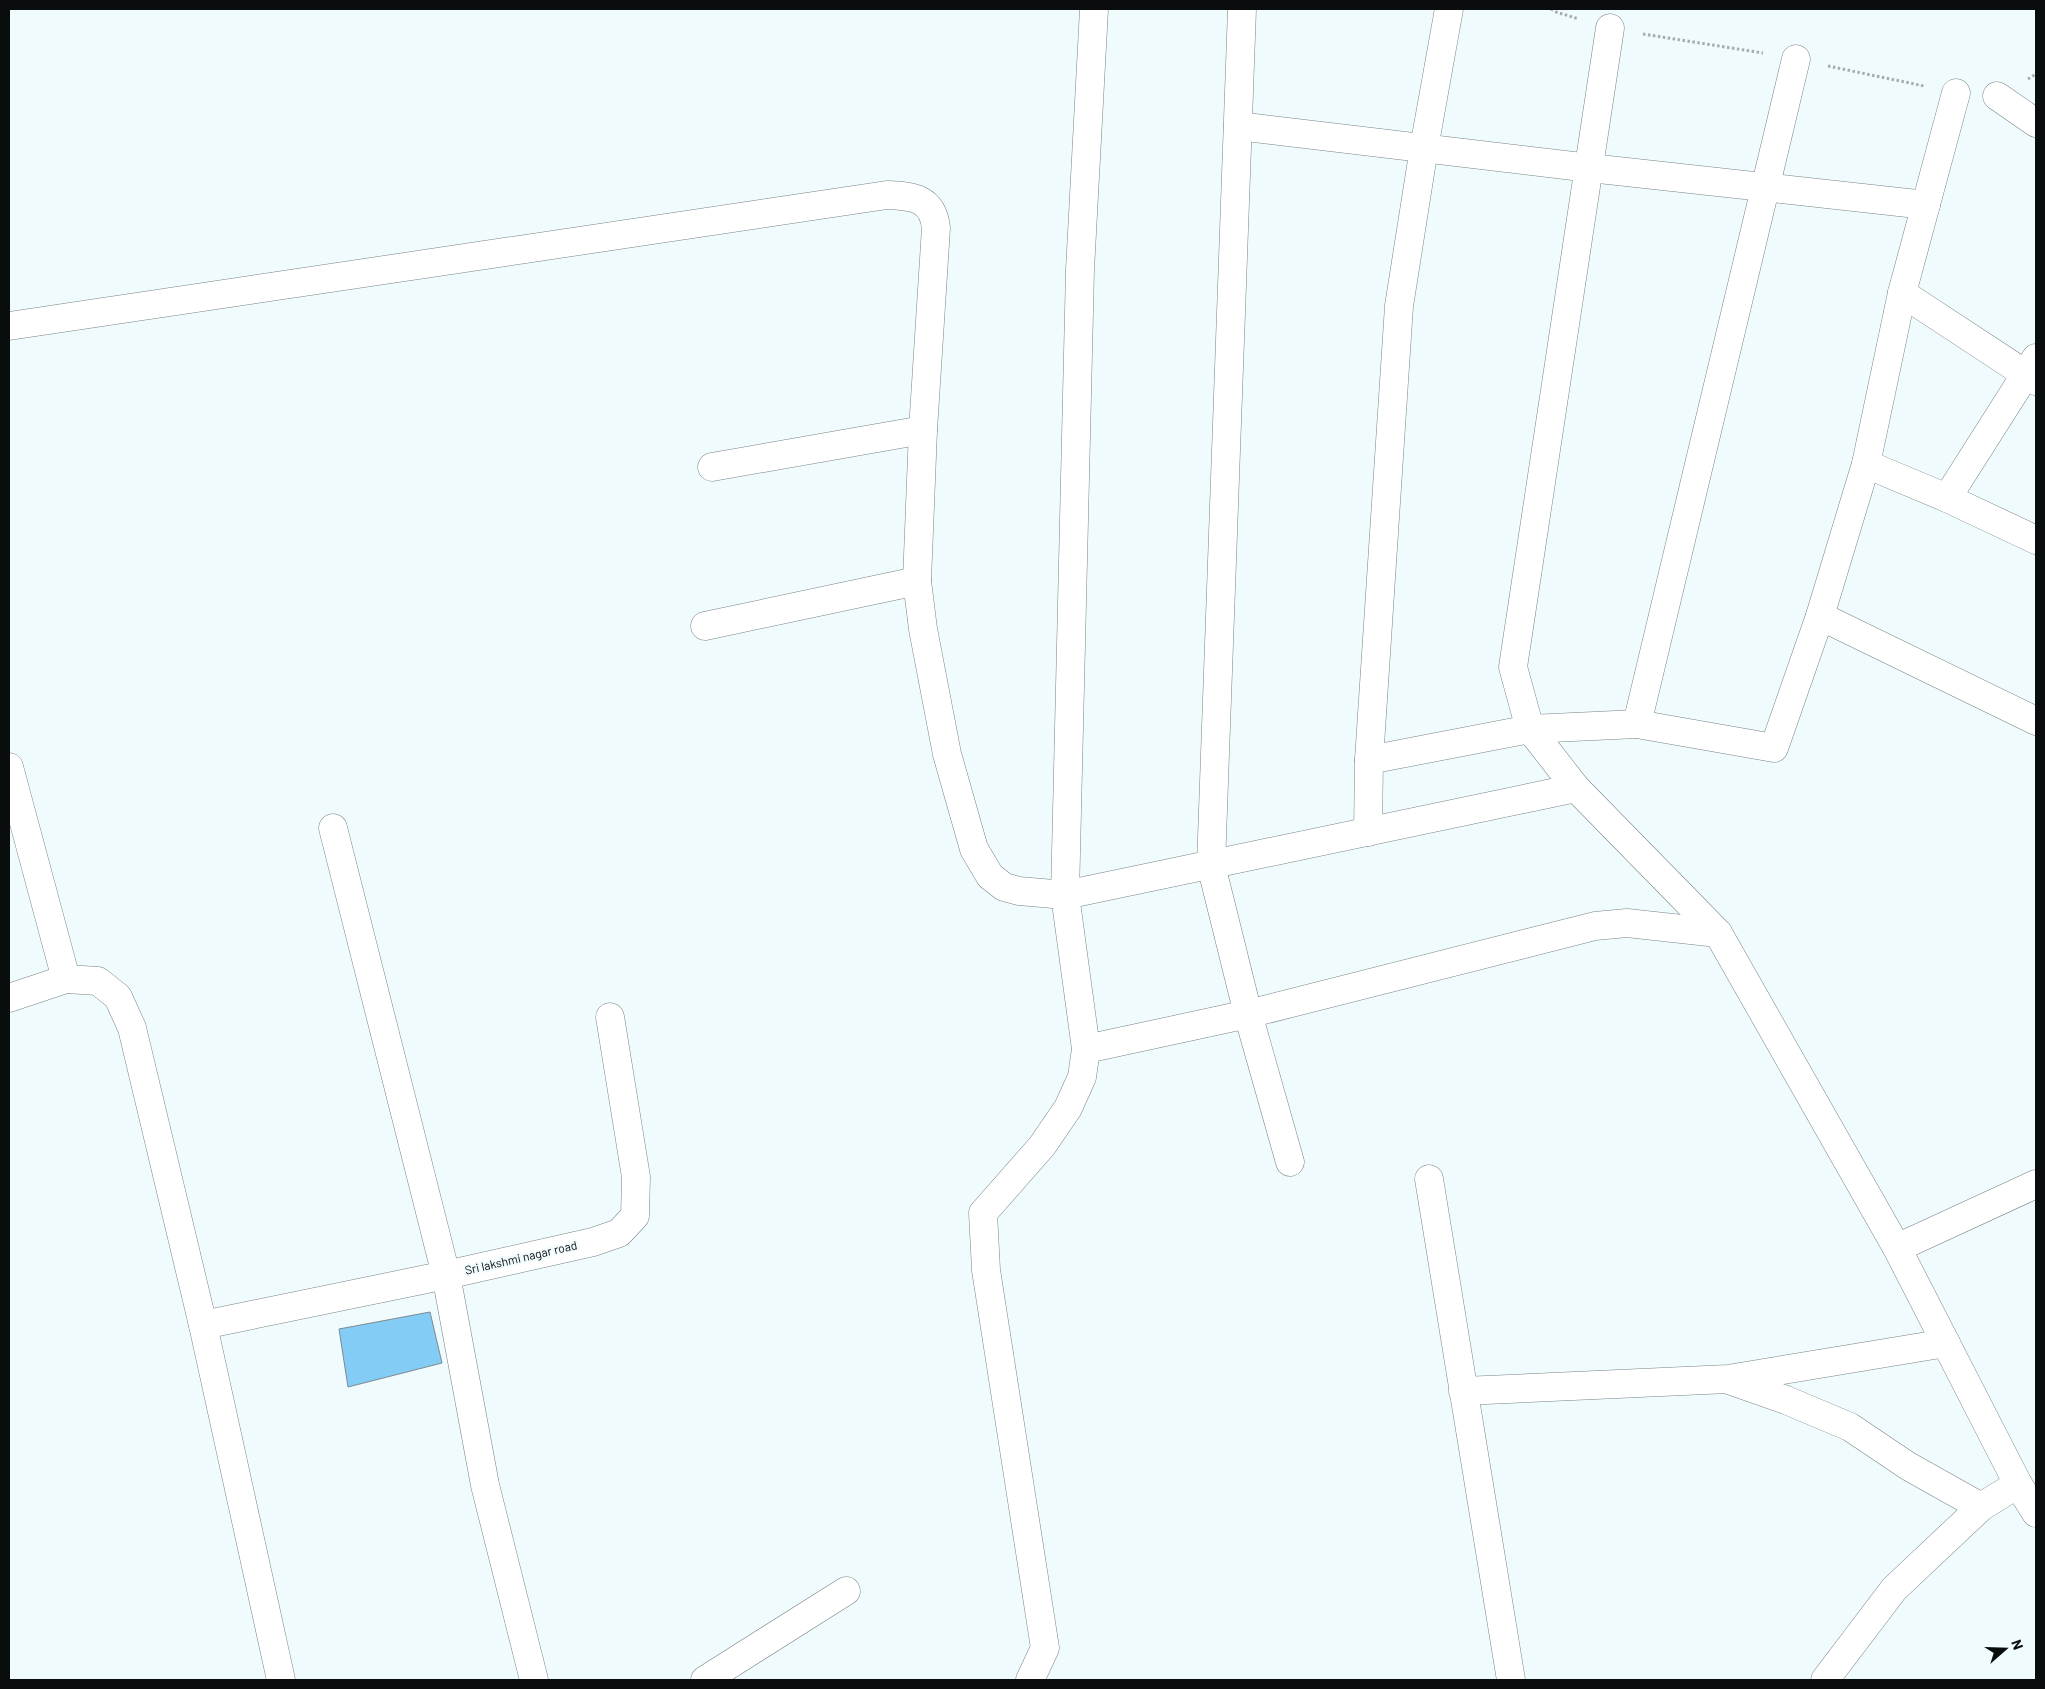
<svg xmlns="http://www.w3.org/2000/svg" width="2045" height="1689" viewBox="0 0 2045 1689" font-family="Barlow,sans-serif">
<rect width="100%" height="100%" fill="#f0fbfd"/>
<polygon fill="#82ccf6" stroke="#81898e" points="430,1312 442,1363 348,1387 339,1329"/>
<g fill="none" stroke-linecap="round" stroke-linejoin="round">
<defs>
<g id="street">
<polyline points="1094,9 1080,270 1065,895 1576,788"/>
<polyline points="1242,9 1211,865 1248,1014 1290,1162"/>
<polyline points="1449,9 1424,148 1399,306 1369,760 1530,729 1637,724 1774,748 1820,616 1866,464 1902,293 1956,93"/>
<polyline points="1610,28 1513,667 1530,729 1576,788 1718,933 1897,1248 2018,1484 2036,1513"/>
<polyline points="1997,96 2036,123"/>
<polyline points="1238,126 1590,168 1926,205"/>
<polyline points="1902,293 2036,381"/>
<path d="M9,326l878,-131c26,1 46,3 49,33l-13,202 -6,151 6,48 24,125 27,95 16,27 14,11 15,4 46,4 21,154 162,-35 347,-88 32,-3 91,10"/>
<polyline points="1866,464 1947,498 2036,358"/>
<polyline points="712,467 923,430"/>
<polyline points="1947,498 2036,540"/>
<polyline points="1820,616 2036,721"/>
<polyline points="705,626 917,581"/>
<polyline points="1637,724 1796,59"/>
<polyline points="9,767 66,979 98,981 118,997 132,1028 203,1325 281,1680"/>
<polyline points="333,828 446,1275 485,1485 534,1680"/>
<polyline points="1368,832 1369,760"/>
<polyline points="9,998 66,979"/>
<polyline points="1429,1179 1511,1680"/>
<polyline points="1897,1248 2036,1184"/>
<polyline points="203,1325 446,1275 593,1242 619,1233 635,1216 636,1177 610,1017"/>
<polyline points="1729,1380 1786,1400 1850,1427 1908,1466 1981,1507"/>
<polyline points="1463,1391 1728,1379 1946,1343"/>
<polyline points="705,1680 846,1591"/>
<polyline points="1030,1680 1045,1648 986,1270 983,1213 1042,1146 1068,1108 1082,1077 1086,1049"/>
<polyline points="1825,1680 1894,1589 1981,1507 2018,1484"/>
</g>
</defs>
<use href="#street" stroke="#798386" stroke-width="29"/>
<g stroke="#a4acae" stroke-width="3" stroke-dasharray="2.5 2.5" stroke-linecap="butt">
<polyline points="1551,9 1556,12 1579,19"/>
<polyline points="1643,34 1763,53"/>
<polyline points="1828,66 1924,86"/>
<polyline points="2028,79 2036,74"/>
</g>
<use href="#street" stroke="#fff" stroke-width="28"/>
</g>
<g text-anchor="middle" stroke-width="4" stroke-linejoin="round" paint-order="stroke">
<g font-size="12" fill="#0a0d0e" stroke="#f0fbfd">
<text transform="translate(521 1258) rotate(-13)" y="4">Sri lakshmi nagar road</text>
</g>
</g>
<rect width="2045" height="1689" fill="none" stroke="#0a0d0e" stroke-width="20"/>
<g transform="translate(2005 1649) rotate(70)" stroke="#f0fbfd" stroke-width="4" paint-order="stroke">
<path d="M0-4L9 19L0 12L-9 19Z" fill="#0a0d0e"/>
<text y="-8" font-size="14" font-weight="bold" text-anchor="middle" fill="#0a0d0e">N</text>
</g>
</svg>
